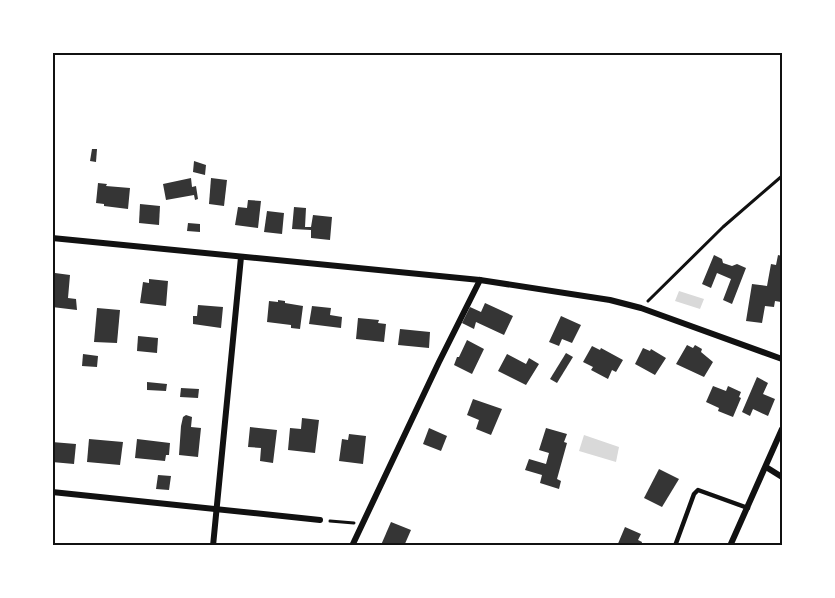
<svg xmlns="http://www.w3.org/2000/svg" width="835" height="598" viewBox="0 0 835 598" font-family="Raleway,sans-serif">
<rect width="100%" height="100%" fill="#fff"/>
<g fill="#d9d9d9">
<polygon points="679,291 704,299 700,309 675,301"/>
<polygon points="584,435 619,447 616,462 579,451"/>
</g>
<g fill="#353535">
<polygon points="92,149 97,149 96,162 90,161"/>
<polygon points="194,161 206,165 205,175 193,172"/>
<polygon points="191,178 192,187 196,186 198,199 195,200 194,195 166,200 163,184"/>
<polygon points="211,178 227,180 224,206 209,204"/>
<polygon points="98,183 107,184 106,186 130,188 128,209 104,206 104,204 96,203"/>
<polygon points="248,200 261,201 258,228 235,225 238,207 247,208"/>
<polygon points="140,204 160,206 159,225 139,223"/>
<polygon points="294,207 306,208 305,227 311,227 313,215 332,217 330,240 311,238 311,230 292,229"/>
<polygon points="267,211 284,213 282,234 264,232"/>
<polygon points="188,223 200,224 200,232 187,231"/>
<polygon points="714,255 722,259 723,263 732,266 737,264 746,268 732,304 723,300 731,279 717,273 711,288 702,284"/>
<polygon points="778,255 782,256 781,302 775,301 774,307 765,306 762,323 746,321 752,284 767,286 771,264 776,265"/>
<polygon points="55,273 70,275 68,298 76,299 77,310 52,307"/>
<polygon points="149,279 168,281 166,306 140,303 143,282 149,283"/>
<polygon points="278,300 285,301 285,303 303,306 300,329 291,328 291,325 267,322 269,301 278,302"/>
<polygon points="485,303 513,316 504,335 476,322 474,329 462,323 470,307 481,312"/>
<polygon points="198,305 223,307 221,328 193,324 193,316 197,316"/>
<polygon points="312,306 331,308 330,315 342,317 341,328 309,324"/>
<polygon points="97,308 120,310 117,343 94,342"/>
<polygon points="561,316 581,325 572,343 562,339 559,346 549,342"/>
<polygon points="358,318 379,320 378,323 386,324 384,342 356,339"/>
<polygon points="400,329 430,332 429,348 398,345"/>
<polygon points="138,336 158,338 157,353 137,351"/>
<polygon points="467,340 484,349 472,374 454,365 457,357 459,357"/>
<polygon points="687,345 693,348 695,345 702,349 701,352 713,362 704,377 676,364"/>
<polygon points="592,346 600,350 601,348 623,360 616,372 612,370 608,379 591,370 593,367 583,362"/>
<polygon points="643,348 650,351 651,349 666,358 655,375 635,364"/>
<polygon points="566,353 573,357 557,383 550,379"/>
<polygon points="83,354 98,356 97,367 82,366"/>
<polygon points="507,354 526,364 529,358 539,364 526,385 498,371"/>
<polygon points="757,377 768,383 763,394 775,399 768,416 753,409 750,416 742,412"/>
<polygon points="147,382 167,384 166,391 147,390"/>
<polygon points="713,386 726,391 728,386 741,392 739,397 741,398 733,417 718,411 719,408 706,402"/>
<polygon points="181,388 199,389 198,398 180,397"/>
<polygon points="473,399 502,409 491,435 476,429 479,420 467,415"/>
<polygon points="186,415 192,417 191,427 201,428 198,457 179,455 181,426 183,417"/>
<polygon points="302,418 319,420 315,453 288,450 290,428 301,429"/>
<polygon points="250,427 277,430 273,463 260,461 261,448 248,447"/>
<polygon points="429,428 447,436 441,451 423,444"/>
<polygon points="546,428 567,434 564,442 567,443 557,479 561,481 559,489 540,483 542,475 525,470 529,459 546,464 549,453 539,450"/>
<polygon points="349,434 366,436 363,464 339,461 342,439 348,440"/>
<polygon points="89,439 123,442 120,465 87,462"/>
<polygon points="137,439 170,443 169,455 166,455 165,461 135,458"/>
<polygon points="52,442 76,444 74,464 52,462"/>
<polygon points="659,469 679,479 662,507 644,498"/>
<polygon points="158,475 171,476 169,490 156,489"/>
<polygon points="391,522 411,530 404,546 381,545"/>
<polygon points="625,527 641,534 638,540 642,542 641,546 617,546"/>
</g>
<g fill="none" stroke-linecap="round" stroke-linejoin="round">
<g stroke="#111" stroke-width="3">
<polyline points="648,301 723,227 782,176"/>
<polyline points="330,521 354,523"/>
</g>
<polyline stroke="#111" stroke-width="4.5" points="675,546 694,494 698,490 748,508"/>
<g stroke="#111" stroke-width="6">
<polyline points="52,238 480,280 610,300 641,308 782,359"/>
<polyline points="766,467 782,477"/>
<polyline points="52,492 320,520"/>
<polyline points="213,546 241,257"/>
<polyline points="352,546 439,362 480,280"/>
<polyline points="730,546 782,429"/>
</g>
</g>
<rect width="835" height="598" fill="none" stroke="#ffffff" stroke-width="108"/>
<rect x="54" y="54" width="727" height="490" fill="none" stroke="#111" stroke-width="2"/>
</svg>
